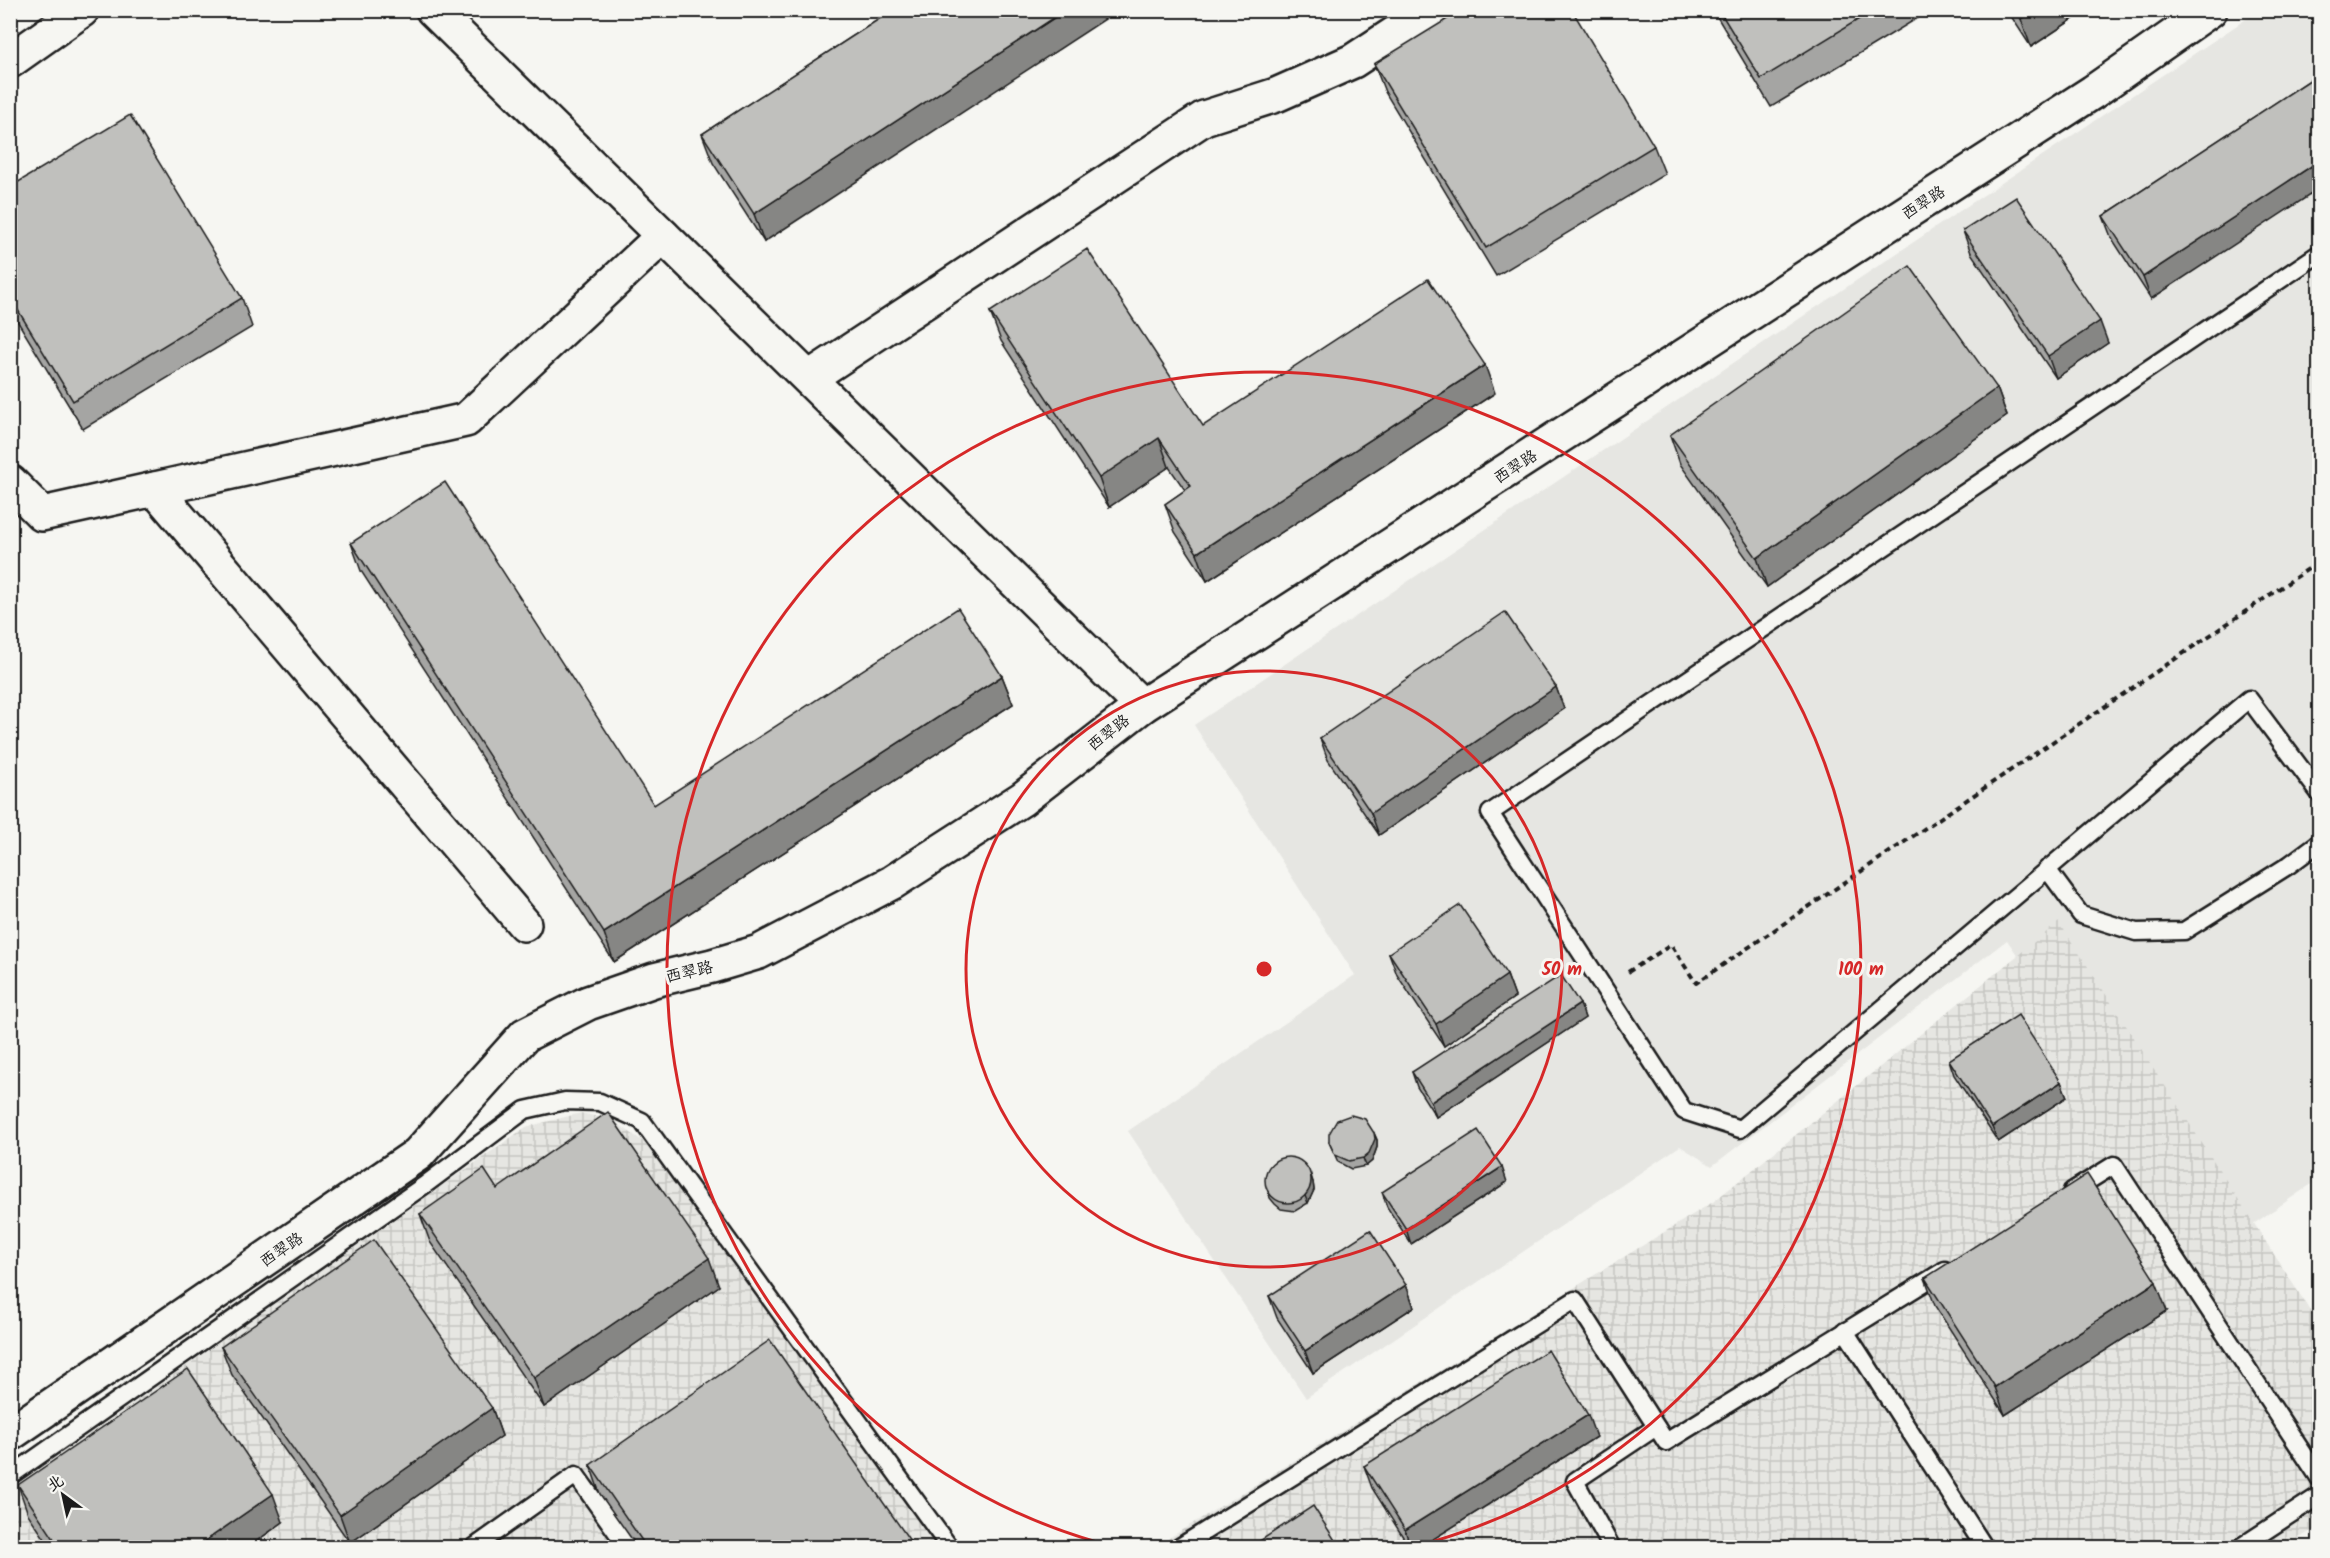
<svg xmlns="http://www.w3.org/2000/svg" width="2330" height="1558" viewBox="0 0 2330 1558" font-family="Kalam,'LXGW WenKai TC',sans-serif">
<defs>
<pattern id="industrial-grid" width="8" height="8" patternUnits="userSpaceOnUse" patternTransform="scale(1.5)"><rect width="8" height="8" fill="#e6e6e2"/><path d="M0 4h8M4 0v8" fill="none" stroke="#c5c5c1"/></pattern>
</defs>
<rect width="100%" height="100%" fill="#f6f6f2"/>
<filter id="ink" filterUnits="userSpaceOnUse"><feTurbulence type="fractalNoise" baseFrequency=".0167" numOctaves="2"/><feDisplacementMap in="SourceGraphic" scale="12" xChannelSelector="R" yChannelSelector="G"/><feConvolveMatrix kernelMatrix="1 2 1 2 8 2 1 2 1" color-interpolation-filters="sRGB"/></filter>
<g filter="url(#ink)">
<polygon fill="#e6e6e2" points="2258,11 2319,11 2319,1179 2218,1248 2007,940 1712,1166 1680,1146 1306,1398 1128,1131 1355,975 1194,725"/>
<g fill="url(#industrial-grid)">
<polygon points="2059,922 2319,1324 2319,1526 2285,1547 1153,1548 1713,1202"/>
<polygon points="581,1113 612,1120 644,1142 938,1547 11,1547 10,1490 526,1127"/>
</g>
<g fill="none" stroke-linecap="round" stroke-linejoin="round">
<defs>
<g id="service">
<polyline points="2320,253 1490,813 1684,1111 1740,1129 2249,699 2320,794"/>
<polyline points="2047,869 2081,915 2136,932 2184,931 2289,865 2320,842"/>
<polyline points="2072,1191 2114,1165 2320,1479"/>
<polyline points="1845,1331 1985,1548"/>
<polyline points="10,1476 426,1184 525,1110 565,1101 600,1102 642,1121 950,1548"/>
<polyline points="473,1548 576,1475 628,1548"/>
<polyline points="1178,1548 1575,1300 1666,1442 1945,1270"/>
<polyline points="1612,1548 1575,1481 1656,1427"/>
<polyline points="2239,1548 2320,1495"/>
</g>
<g id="minor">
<polyline points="433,10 1142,706"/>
<polyline points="10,61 82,10"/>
<polyline points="809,378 1204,118 1276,95 1353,61 1431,10"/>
<polyline points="10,482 42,514 466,420 663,236"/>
<polyline points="155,489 524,924"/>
<polyline points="10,1434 418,1154 525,1035 588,1003 654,980 712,966 759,952 893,882 1022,799 1142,706 2093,92 2210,10"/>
</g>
</defs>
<use href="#service" stroke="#1c1c1c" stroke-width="21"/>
<use href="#minor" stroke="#1c1c1c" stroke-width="38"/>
<polyline stroke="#1c1c1c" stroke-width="4" stroke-dasharray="6 4.5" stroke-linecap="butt" points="1628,972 1671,945 1696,983 2320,561"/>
<use href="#service" stroke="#f6f6f2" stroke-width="16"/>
<use href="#minor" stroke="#f6f6f2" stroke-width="33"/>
</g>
<g fill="#a5a5a3" stroke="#1c1c1c" stroke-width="1.5">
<polygon points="893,10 764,242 713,163 702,134"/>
<polygon points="1713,10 1931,10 1771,107"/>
<polygon points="2007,10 2087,10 2031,47"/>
<polygon points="1374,64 1654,146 1665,174 1496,276 1385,92"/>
<polygon points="2319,74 2151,299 2111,237 2103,216"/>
<polygon points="10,187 242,298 252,327 83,429 10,309"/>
<polygon points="1963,231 2108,343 2056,378 1971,253"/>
<polygon points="990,312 1203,426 1495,393 1207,581 1175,532 1165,504 1185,490 1169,467 1109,507 1001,341"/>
<polygon points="1997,388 2007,416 1767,587 1680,464 1670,435"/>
<polygon points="351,543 654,805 1002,676 1013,704 614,962 361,571"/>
<polygon points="1556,687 1564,709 1379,835 1328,760 1320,738"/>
<polygon points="1389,953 1507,975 1515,997 1444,1046 1397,975"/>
<polygon points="1580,1004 1585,1018 1436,1117 1417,1087 1412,1072"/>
<polygon points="1949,1060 2061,1082 2067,1097 1998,1142 1954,1075"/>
<polygon points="1374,1133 1377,1140 1377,1147 1372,1161 1366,1166 1351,1169 1338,1162 1329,1142"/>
<polygon points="1313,1182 1314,1190 1308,1203 1295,1211 1281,1209 1275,1204 1270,1198 1268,1191"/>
<polygon points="1507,1182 1411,1244 1387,1207 1382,1192"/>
<polygon points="497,1189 719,1286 544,1407 430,1242 420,1214"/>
<polygon points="1925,1278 2167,1311 2005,1415 1935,1306"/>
<polygon points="1406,1285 1414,1307 1313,1373 1277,1318 1269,1296"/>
<polygon points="221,1347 492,1408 502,1436 350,1543 232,1375"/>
<polygon points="1596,1437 1419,1548 1410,1548 1372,1488 1364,1466"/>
<polygon points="590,1465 915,1548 638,1548 600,1494"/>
<polygon points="18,1485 283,1522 247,1548 51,1548 28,1514"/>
</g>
<g fill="#868684" stroke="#1c1c1c" stroke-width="1.5">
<polygon points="1066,10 1119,10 764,242 754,214"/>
<polygon points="2033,10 2087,10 2031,47 2021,19"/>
<polygon points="2319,161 2319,189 2151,299 2143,277"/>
<polygon points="2100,321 2108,343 2056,378 2048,356"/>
<polygon points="1485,365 1495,393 1207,581 1197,553"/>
<polygon points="1997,388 2007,416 1767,587 1757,558"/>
<polygon points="1159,438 1169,467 1109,507 1099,478"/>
<polygon points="1002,676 1013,704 614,962 604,933"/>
<polygon points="1556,687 1564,709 1379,835 1371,813"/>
<polygon points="1507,975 1515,997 1444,1046 1436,1024"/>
<polygon points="1580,1004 1585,1018 1436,1117 1431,1102"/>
<polygon points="2061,1082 2067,1097 1998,1142 1992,1127"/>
<polygon points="1374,1133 1377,1140 1377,1147 1372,1161 1366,1166 1363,1158"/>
<polygon points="1502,1167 1507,1182 1411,1244 1406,1229"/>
<polygon points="1311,1175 1313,1182 1314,1190 1308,1203 1305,1196"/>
<polygon points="709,1258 719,1286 544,1407 534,1378"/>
<polygon points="2156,1282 2167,1311 2005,1415 1995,1387"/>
<polygon points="1406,1285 1414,1307 1313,1373 1305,1351"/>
<polygon points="492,1408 502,1436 350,1543 340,1515"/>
<polygon points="1588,1415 1596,1437 1419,1548 1411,1548 1405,1530"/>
<polygon points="273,1494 283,1522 247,1548 195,1548"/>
</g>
<g fill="#c0c0bd" stroke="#1c1c1c" stroke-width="1.5">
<polygon points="893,10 1066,10 754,214 702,134"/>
<polygon points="1462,10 1572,10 1654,146 1486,248 1374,64"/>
<polygon points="1719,10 1874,10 1761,79"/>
<polygon points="2016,10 2033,10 2021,19"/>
<polygon points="2319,74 2319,161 2143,277 2103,216"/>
<polygon points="130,115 242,298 73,401 10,297 10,187"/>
<polygon points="2016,197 2100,321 2048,356 1963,231"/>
<polygon points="1087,249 1203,426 1428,279 1485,365 1197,553 1165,504 1191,486 1159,438 1099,478 990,312"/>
<polygon points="1910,266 1997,388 1757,558 1670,435"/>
<polygon points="445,482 654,805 958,608 1002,676 604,933 351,543"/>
<polygon points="1505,612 1556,687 1371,813 1320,738"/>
<polygon points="1460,905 1507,975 1436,1024 1389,953"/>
<polygon points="1561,975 1580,1004 1431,1102 1412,1072"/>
<polygon points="2018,1015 2061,1082 1992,1127 1949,1060"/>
<polygon points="608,1112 709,1258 534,1378 420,1214 484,1169 497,1189"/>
<polygon points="1351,1115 1365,1119 1374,1133 1375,1139 1369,1153 1363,1158 1349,1161 1335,1155 1329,1142 1329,1134 1337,1120"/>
<polygon points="1478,1130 1502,1167 1406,1229 1382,1192"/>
<circle cx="1288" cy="1180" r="23"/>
<polygon points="2087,1174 2156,1282 1995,1387 1925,1278"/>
<polygon points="1370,1230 1406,1285 1305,1351 1269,1296"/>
<polygon points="374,1240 492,1408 340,1515 221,1347"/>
<polygon points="770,1340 915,1548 647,1548 590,1465"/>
<polygon points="1548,1350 1588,1415 1405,1530 1364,1466"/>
<polygon points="188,1369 273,1494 195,1548 60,1548 18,1485"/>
<polygon points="1313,1506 1340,1548 1249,1548"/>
<polygon points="583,1540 588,1548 573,1548"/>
</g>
</g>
<g fill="none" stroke="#d62828" stroke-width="3">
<circle cx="1264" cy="969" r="298"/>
<path d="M1115 1547A597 597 0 1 1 1413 1547"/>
</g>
<g text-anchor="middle" stroke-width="6" stroke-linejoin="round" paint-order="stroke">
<g font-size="16" fill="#1c1c1c" stroke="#f6f6f2">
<text transform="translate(1923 202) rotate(-33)" y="6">西翠路</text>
<text transform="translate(1515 466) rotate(-33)" y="6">西翠路</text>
<text transform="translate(1108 732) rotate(-38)" y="6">西翠路</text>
<text transform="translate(689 971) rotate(-13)" y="6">西翠路</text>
<text transform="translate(281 1249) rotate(-34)" y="6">西翠路</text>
</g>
</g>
<circle cx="1264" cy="969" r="9" fill="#d62828" stroke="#f6f6f2" stroke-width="3"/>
<g font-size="18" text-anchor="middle" font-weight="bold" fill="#d62828" stroke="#f6f6f2" stroke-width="6" stroke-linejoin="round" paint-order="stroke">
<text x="1562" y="975">50 m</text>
<text x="1861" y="975">100 m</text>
</g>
<rect width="2330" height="1558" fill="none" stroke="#f6f6f2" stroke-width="36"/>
<rect x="18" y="18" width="2294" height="1522" fill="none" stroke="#1c1c1c" stroke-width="2" filter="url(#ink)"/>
<g transform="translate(63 1495) rotate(327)" stroke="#f6f6f2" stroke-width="4.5" paint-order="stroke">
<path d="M0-4.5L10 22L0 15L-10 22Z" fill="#1c1c1c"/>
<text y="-9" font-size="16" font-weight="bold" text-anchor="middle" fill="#1c1c1c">北</text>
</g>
</svg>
